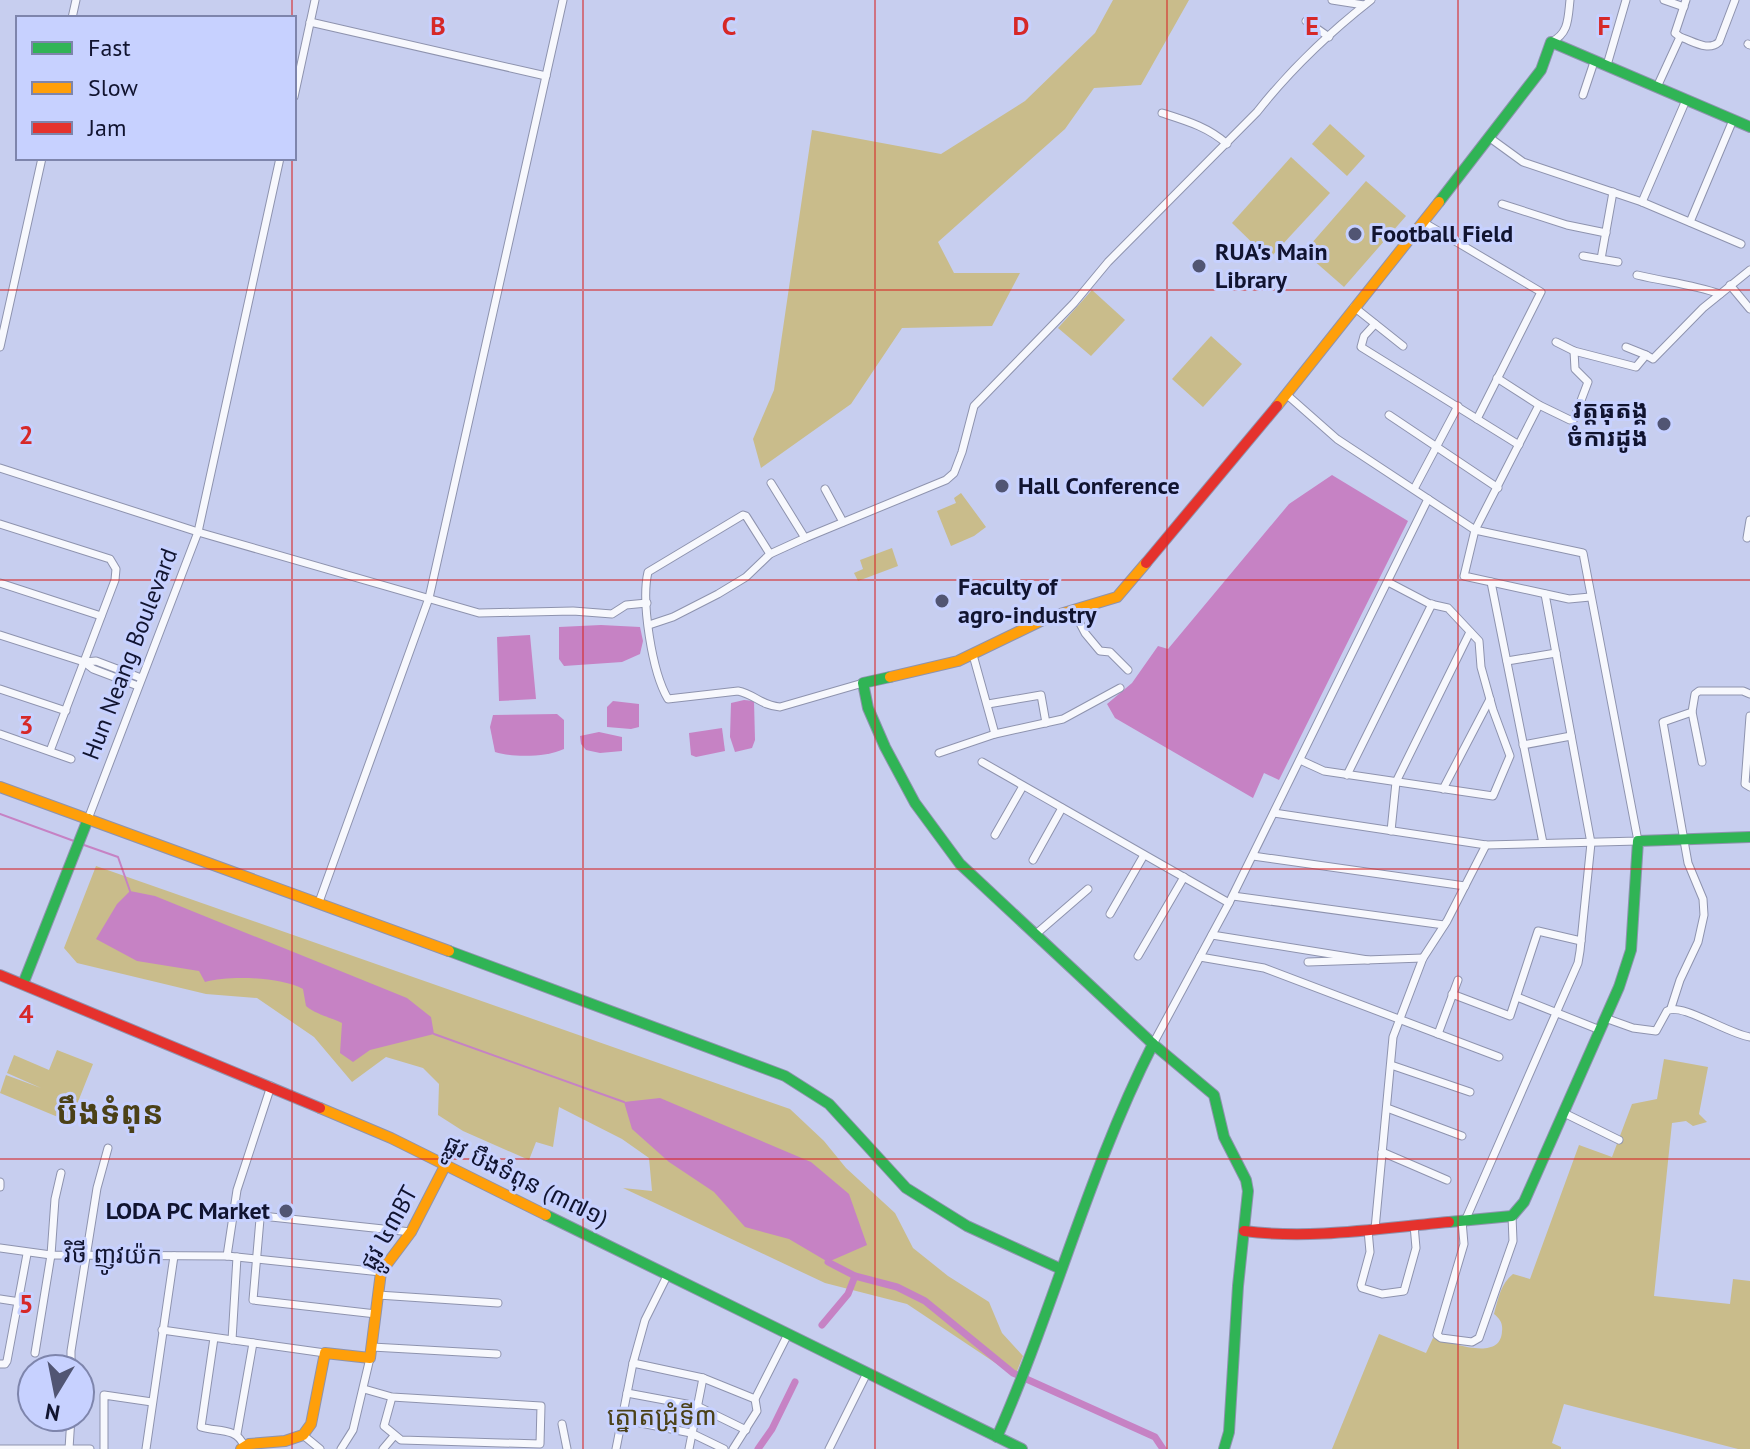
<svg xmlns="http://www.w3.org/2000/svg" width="1750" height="1449" viewBox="0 0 1750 1449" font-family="'PT Sans','Noto Sans Khmer',sans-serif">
<rect width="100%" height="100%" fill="#c7ceef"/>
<g fill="#c9bc8b">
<polygon points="1113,0 1189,0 1141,85 1094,88 1065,129 938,242 954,273 1020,273 992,326 902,328 851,404 761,468 753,439 774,390 812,130 941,154 1025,101 1095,33"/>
<polygon points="1330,124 1365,156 1347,176 1312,144"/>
<polygon points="1291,157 1330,193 1269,259 1232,223"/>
<polygon points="1366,181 1406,216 1344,287 1304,252"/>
<polygon points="1092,290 1125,320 1091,356 1058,328"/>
<polygon points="1211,336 1242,364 1203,407 1172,379"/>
<polygon points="961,493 986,527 974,536 951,546 937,511 956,503 954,498"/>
<polygon points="892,548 898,566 858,581 854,573 863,569 860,560"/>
<polygon points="96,866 790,1109 824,1141 846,1168 895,1213 913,1248 948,1276 989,1302 1002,1333 1023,1356 1015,1376 907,1304 825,1283 623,1188 652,1191 649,1158 622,1139 559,1107 553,1147 536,1142 529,1160 463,1131 438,1115 439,1084 423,1068 386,1057 352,1082 314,1037 257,998 206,994 77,963 64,948"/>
<polygon points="57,1050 93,1064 70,1122 0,1093 6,1075 41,1088 7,1073 14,1055 49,1070"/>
<path d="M1664,1059l44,8 -9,47 8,8 -14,4 -7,-5 -14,2 -18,173 76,8 3,-25 17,2v168h-12l-174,-45 -12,39 9,4v2h-229l47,-115 47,19 7,-15c18,4 68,25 69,-7 1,-8 -2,-12 -8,-17 4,-15 7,-31 19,-40l17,5 49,-134 33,12 20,-53 25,-5z"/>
</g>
<g fill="#c682c4">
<polygon points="1332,475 1408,521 1279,780 1264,773 1253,798 1115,718 1107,704 1132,683 1158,646 1168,649 1289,504"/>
<polygon points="601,625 640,627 643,641 640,654 622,662 564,666 559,659 559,627"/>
<polygon points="530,635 536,699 499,701 497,637"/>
<polygon points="744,700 754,701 755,740 752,748 735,752 730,737 731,703"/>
<polygon points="613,701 639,704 639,727 631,729 607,727 607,707"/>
<path d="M557,714l7,6v29c-17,8 -51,9 -69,3l-5,-25 3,-12z"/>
<polygon points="722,728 725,751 696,757 691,755 689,733"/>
<polygon points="599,732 622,737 622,751 600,753 586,750 581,744 580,736"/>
<path d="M130,891l25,5 252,102 24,19 3,17 -64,16 -17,12 -13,-9 2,-30c-12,-6 -25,-8 -36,-17l-3,-17c-22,-12 -73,-14 -98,-7l-6,-11 -62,-10 -41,-22 21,-35z"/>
<polygon points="660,1098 811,1162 849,1194 867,1245 828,1262 789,1239 745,1227 714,1192 669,1162 632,1129 624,1102"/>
</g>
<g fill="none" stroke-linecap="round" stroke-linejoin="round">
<g stroke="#c682c4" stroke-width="2">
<polyline points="0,814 74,841"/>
<polyline points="84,845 118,857 130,891"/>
<polyline points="434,1034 624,1102"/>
</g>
<g stroke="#c682c4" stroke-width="7">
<polyline points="828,1262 855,1276 897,1287 925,1301 1013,1373 1155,1437 1163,1449"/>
<polyline points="822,1325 848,1294 855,1276"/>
<polyline points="758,1449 772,1429 795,1382"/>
</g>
<defs>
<g id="street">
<polyline points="1332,0 1364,5"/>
<polyline points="1664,0 1684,7"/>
<polyline points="72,18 76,0"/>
<polyline points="1306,21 1329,37"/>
<polyline points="310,22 546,76"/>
<path d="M1680,37c13,4 28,15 39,5l16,-42"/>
<path d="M1551,42c18,-8 17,-24 19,-42"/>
<polyline points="1748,44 1750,45"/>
<polyline points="1607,65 1626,0"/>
<polyline points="1657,87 1680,37 1675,33 1686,0"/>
<polyline points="1583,95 1594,62"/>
<polyline points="294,97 315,0"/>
<path d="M1162,113c25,8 46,14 65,31"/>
<polyline points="1490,138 1523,162 1642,202 1741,244"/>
<polyline points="1642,202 1686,100"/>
<polyline points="1502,204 1567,225 1606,233"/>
<polyline points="1423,222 1541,292 1477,419"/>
<polyline points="1690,222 1733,120"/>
<polyline points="1583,256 1618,262"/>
<polyline points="1601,259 1613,192"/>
<path d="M1637,275c29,7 55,9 83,19"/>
<polyline points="1730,285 1750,309"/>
<polyline points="1354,307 1403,346"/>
<polyline points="1375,324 1364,336 1361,347 1519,445"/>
<polyline points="1556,342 1574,351 1636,367 1646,355 1653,359 1703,308 1750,270"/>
<polyline points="0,347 42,158"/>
<polyline points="1626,347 1646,355"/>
<polyline points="1497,378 1539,405 1570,420 1574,419 1588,382 1575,369 1574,351"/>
<polyline points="1539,405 1475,530 1464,576 1569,599 1590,597"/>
<polyline points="1389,415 1498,488"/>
<polyline points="0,468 198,532 479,613 573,611 612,614 626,605 647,603"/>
<polyline points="771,483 805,538"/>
<polyline points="825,489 843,522"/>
<polyline points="1414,489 1458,406"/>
<polyline points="0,524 110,559 116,569 115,580 50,751"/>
<polyline points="1747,538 1750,520"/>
<path d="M770,554l-24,-38 -3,-1 -95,57c-7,30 4,100 20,127l70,-8c16,3 24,15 42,16l83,-24"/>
<polyline points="1491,582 1543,843"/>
<polyline points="0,583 101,616"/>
<polyline points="1073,610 1085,633 1100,651 1110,652 1128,670"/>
<path d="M649,625l24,-8 45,-23 28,-17 24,-23 35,-16 141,-58 8,-7 8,-21 12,-46 100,-103 34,-41 149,-150c33,-42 72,-79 114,-112"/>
<polyline points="0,635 84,662 93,669 138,686"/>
<polyline points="973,655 995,734"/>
<polyline points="1507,661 1556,653"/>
<polyline points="84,662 96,661 141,678"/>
<polyline points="0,689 66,711"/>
<polyline points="988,704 1041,695 1046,723"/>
<polyline points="1692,712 1702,762"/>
<polyline points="1750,716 1745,784 1750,787"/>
<polyline points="0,734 71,759"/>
<polyline points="1523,745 1571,736"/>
<polyline points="939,753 995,734 1063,719 1120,688"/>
<polyline points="1300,760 1324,771 1493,796 1510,756 1493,710 1481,667 1479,641 1448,608 1430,604 1388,582"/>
<polyline points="982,762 1229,903"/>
<polyline points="1347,775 1432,604"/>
<polyline points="1443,789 1490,699"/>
<polyline points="1274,813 1486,845 1638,841 1583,553 1475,530 1337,439 1286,394"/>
<polyline points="88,819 198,532 280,158"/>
<polyline points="1391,831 1396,782 1470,632"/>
<polyline points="995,835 1023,786"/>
<polyline points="1253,856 1465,886"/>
<polyline points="1033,860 1062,808"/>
<polyline points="1233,896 1444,925"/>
<polyline points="319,902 429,598 563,0"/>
<polyline points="1110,914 1144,855"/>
<polyline points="1036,934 1088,889"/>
<polyline points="1212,935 1368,960"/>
<polyline points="1138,956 1184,877"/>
<polyline points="1200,957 1264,968 1499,1057"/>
<polyline points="1308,962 1423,958"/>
<polyline points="1452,994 1510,1016 1538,931 1581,941"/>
<polyline points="1517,997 1600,1030"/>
<polyline points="1671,1008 1680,980 1698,942 1704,915 1703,899 1688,863 1663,722 1692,712 1695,694 1699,691 1743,691 1750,694"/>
<path d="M1605,1018l28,10 23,3 11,-20c14,-9 61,23 83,26"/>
<polyline points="1438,1034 1458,980"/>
<polyline points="1153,1044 1229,903 1428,499"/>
<polyline points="1391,1065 1470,1092"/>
<polyline points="1387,1108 1462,1136"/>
<polyline points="1564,1113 1619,1140"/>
<polyline points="1382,1152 1447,1180"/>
<polyline points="0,1182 0,1187"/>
<polyline points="1462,1221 1464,1244 1437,1335 1441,1338 1472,1342 1479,1338 1513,1241 1512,1216"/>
<polyline points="1465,1221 1578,963 1580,951 1591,843 1545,594"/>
<polyline points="1375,1229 1393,1037 1423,958 1447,921 1486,845"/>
<polyline points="1368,1230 1370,1252 1361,1285 1362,1288 1382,1294 1404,1291 1416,1248 1414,1225"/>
<polyline points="0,1248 51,1255 227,1256 381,1272"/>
<polyline points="227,1256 237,1190 271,1086"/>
<polyline points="378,1295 498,1303"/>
<polyline points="0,1299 20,1302"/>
<polyline points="376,1314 253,1300 260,1219 262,1216 411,1232"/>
<polyline points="162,1330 325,1353"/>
<path d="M214,1338l-13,89c16,5 36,0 43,19"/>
<polyline points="232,1340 237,1257"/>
<polyline points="372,1347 497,1354"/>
<polyline points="35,1353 51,1255 55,1199 61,1173"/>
<polyline points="633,1363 703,1378 755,1399"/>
<polyline points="0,1364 5,1364 7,1361 27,1254"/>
<polyline points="75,1369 71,1359 71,1351 97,1188 108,1148"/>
<polyline points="364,1389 392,1397 541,1406 540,1444 401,1440 384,1426 392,1397"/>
<polyline points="627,1393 697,1406 746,1430"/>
<polyline points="621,1419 691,1433 724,1449"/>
<polyline points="562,1424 567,1449"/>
<polyline points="237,1434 253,1343"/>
<polyline points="303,1435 320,1449"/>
<polyline points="0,1449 90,1449"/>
<polyline points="69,1449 71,1417"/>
<polyline points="104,1449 104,1395 152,1402"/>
<polyline points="146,1449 174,1256"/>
<polyline points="341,1449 353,1430 370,1358"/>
<polyline points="383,1449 394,1436"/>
<polyline points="616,1449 633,1363 645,1320 668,1274"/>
<polyline points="689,1449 703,1378"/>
<polyline points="733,1449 757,1411 755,1399 788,1334"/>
<polyline points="829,1449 867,1373"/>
</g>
<g id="fast">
<polyline points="1439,202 1541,70 1551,42 1750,127"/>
<polyline points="890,677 863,683 868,708 885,747 915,803 960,864 1153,1044 1214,1095 1224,1137 1246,1180 1248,1191 1238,1286 1229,1432 1224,1449"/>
<polyline points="449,951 785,1076 829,1104 906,1188 967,1226 1061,1269"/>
<polyline points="23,984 88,819"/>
<polyline points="546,1215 1022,1449"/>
<polyline points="1449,1222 1512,1216 1524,1202 1619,987 1631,950 1638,841 1750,837"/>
<path d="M997,1437c57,-129 92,-267 156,-393"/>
</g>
<g id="slow">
<polyline points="1277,406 1439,202"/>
<polyline points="890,677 958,661 1047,618 1117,597 1146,563"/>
<polyline points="0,787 449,951"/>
<polyline points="320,1108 391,1138 546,1215"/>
<polyline points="241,1449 249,1444 285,1441 303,1435 311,1424 325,1353 370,1358 381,1272 411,1232 446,1164"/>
</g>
<g id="jam">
<polyline points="1146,563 1277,406"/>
<polyline points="0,975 320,1108"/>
<path d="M1244,1231c68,9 137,-3 205,-9"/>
</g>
</defs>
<use href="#street" stroke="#8e93ae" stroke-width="9"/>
<use href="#fast" stroke="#8e93ae" stroke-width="12"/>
<use href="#slow" stroke="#8e93ae" stroke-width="12"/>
<use href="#jam" stroke="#8e93ae" stroke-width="12"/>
<use href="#street" stroke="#f7f8fd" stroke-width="7"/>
<use href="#fast" stroke="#30b455" stroke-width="10"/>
<use href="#slow" stroke="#ff9f0a" stroke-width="10"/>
<use href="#jam" stroke="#e5322d" stroke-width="10"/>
</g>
<path fill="none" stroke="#d62828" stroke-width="2" stroke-opacity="0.55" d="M292,0v18M583,0v1449M875,0v1449M1167,0v1449M1458,0v1449M292,158v1291M0,290h1750M0,580h1750M0,869h1750M0,1159h1750"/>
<g fill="#515573" stroke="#c7d1ff" stroke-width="3">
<circle cx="1355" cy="234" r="8"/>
<circle cx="1199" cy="266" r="8"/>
<circle cx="1664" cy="424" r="8"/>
<circle cx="1002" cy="486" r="8"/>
<circle cx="942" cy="601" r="8"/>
<circle cx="286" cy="1211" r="8"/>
</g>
<g text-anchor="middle" stroke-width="6" stroke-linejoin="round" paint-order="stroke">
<g font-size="24" font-weight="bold" fill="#111430" stroke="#c7d1ff" text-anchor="start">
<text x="1371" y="242">Football Field</text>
<text x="1215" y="260">RUA's Main<tspan x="1215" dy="28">Library</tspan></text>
<text x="1648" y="418" text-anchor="end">វត្តធុតង្គ<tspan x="1648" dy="28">ចំការដូង</tspan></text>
<text x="1018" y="494">Hall Conference</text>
<text x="958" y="595">Faculty of<tspan x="958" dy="28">agro-industry</tspan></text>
<text x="270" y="1219" text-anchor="end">LODA PC Market</text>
</g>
<g font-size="24" fill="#111430" stroke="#c7d1ff">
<text transform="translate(130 654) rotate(-69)" y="8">Hun Neang Boulevard</text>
<text transform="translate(526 1181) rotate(26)" y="8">ផ្លូវ បឹងទំពុន (៣៧១)</text>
<text transform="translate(389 1228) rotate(-61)" y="8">ផ្លូវ ៤៣BT</text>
<text transform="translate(113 1255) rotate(1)" y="8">វិថី ញូវយ៉ក</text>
</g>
<g font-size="26" fill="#4b4118" stroke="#c7d1ff">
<text x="662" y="1425">ត្នោតជ្រុំទី៣</text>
</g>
<g font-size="32" font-weight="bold" fill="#4b4118" stroke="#c7d1ff">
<text x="110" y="1124">បឹងទំពុន</text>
</g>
</g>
<g font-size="26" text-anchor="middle" font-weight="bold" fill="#d62828" stroke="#c7d1ff" stroke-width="6" stroke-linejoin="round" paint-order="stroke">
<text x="438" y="35">B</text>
<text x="729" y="35">C</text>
<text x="1021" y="35">D</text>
<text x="1312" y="35">E</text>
<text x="1604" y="35">F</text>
<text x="26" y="444">2</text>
<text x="26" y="734">3</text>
<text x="26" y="1023">4</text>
<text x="26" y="1313">5</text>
</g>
<rect x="16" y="16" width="280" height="144" fill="#c7d1ff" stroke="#7e85ac" stroke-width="2"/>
<rect x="32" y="42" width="40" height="12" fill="#30b455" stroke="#7e85ac" stroke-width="2"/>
<text x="88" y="56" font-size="24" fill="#111430">Fast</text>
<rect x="32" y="82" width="40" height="12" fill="#ff9f0a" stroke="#7e85ac" stroke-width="2"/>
<text x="88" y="96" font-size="24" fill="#111430">Slow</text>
<rect x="32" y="122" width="40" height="12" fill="#e5322d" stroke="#7e85ac" stroke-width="2"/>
<text x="88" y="136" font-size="24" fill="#111430">Jam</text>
<g transform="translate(56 1393) rotate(190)"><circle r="38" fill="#c7d1ff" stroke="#7e85ac" stroke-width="2"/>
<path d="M0-6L14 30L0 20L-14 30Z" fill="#515573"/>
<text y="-12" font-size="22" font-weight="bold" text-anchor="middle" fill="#111430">N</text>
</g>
</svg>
